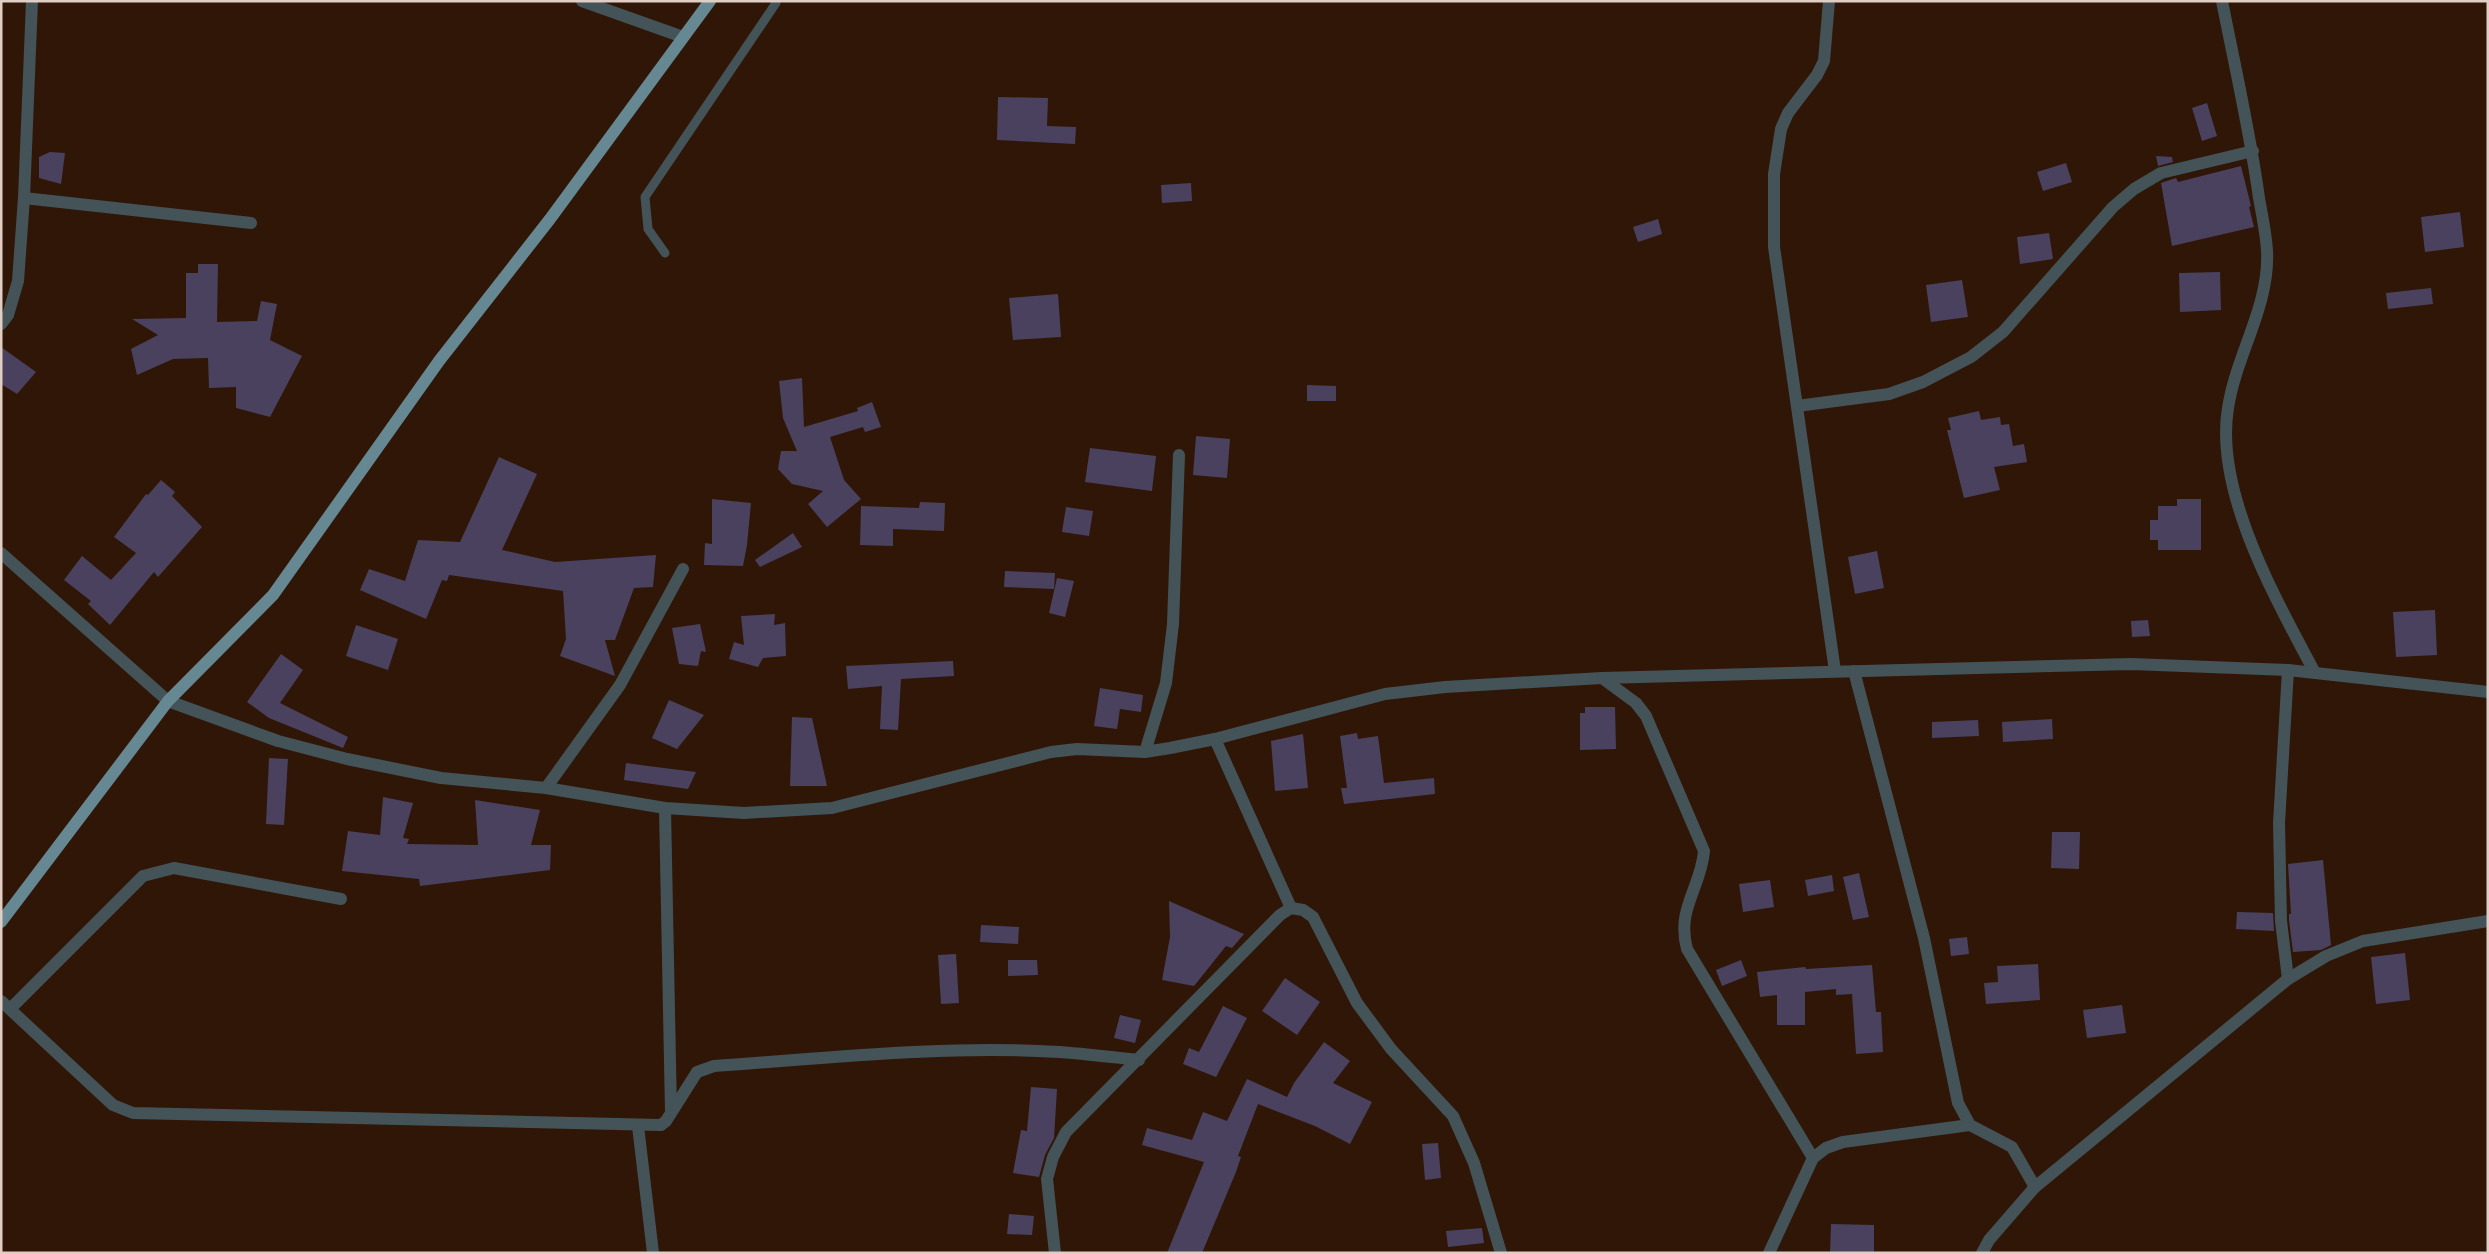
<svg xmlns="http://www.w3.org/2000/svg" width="2489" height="1254" viewBox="0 0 2489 1254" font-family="Manrope,sans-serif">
<rect width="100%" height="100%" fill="#301607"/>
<g fill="#49415e">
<polygon points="998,97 1048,98 1047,126 1076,127 1075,144 997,140"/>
<polygon points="2207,103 2217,136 2202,141 2192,108"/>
<polygon points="50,152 65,153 61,184 39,178 39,157"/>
<polygon points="2156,156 2172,157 2173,162 2158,166"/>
<polygon points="2066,163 2072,182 2043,191 2037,172"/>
<polygon points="2241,166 2251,206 2249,207 2254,227 2172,246 2161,183 2176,178 2178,182"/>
<polygon points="1191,183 1192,201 1162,203 1161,185"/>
<polygon points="2460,212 2464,247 2425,252 2421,217"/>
<polygon points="1658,219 1662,234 1638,242 1633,227"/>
<polygon points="2049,233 2053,259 2020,264 2017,237"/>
<polygon points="198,264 218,264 217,322 257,321 261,301 277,304 270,340 302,356 270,417 236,408 236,387 209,388 208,358 173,359 137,375 131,349 158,335 132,319 186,318 186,273 198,273"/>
<polygon points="2220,272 2221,310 2180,312 2179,273"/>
<polygon points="1962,280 1968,317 1931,322 1926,285"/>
<polygon points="2431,288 2433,304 2388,309 2386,293"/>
<polygon points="1058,294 1061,337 1013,340 1009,298"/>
<polygon points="1,347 36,372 17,394 1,384"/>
<polygon points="802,378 804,427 858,411 857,408 872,402 881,427 865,432 863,427 830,437 844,480 861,499 827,527 808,504 823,491 792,484 778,469 781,451 797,451 783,418 779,381"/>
<polygon points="1307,385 1336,386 1336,401 1307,401"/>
<polygon points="1979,411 1981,420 2000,417 2001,425 2009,424 2013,446 2024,444 2027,462 1994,467 2000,490 1964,498 1947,430 1951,430 1948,418"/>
<polygon points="1196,436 1230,439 1227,478 1193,475"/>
<polygon points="1090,448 1156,456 1152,491 1085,482"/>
<polygon points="499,457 537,474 502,550 555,562 656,555 653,587 634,588 615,640 605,640 615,676 560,656 566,639 563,591 449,575 447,581 442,580 426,619 360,590 369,569 405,581 418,540 460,542"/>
<polygon points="161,480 175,492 172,496 202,527 158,577 154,572 110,625 88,604 91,601 64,580 82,556 111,580 136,553 114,537 146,494 148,495"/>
<polygon points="712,499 751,503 747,545 743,566 704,565 705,543 712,544"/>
<polygon points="2177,499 2201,499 2201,550 2158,550 2158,540 2150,540 2150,520 2158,520 2158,506 2177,506"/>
<polygon points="920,502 945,503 944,531 893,529 893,546 860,545 861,506 919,508"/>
<polygon points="1066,507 1093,511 1089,536 1062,532"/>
<polygon points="793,533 802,547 760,567 755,560"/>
<polygon points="1877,551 1884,588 1855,594 1848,557"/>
<polygon points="1005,571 1055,573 1054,589 1004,587"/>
<polygon points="1057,578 1074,581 1065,617 1049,613"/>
<polygon points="2435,610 2437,655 2396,657 2393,612"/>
<polygon points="775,614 774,625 785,623 786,656 763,658 758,667 729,659 734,642 744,645 741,616"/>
<polygon points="2148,620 2150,636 2132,637 2131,621"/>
<polygon points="700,624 706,652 701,651 698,666 679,664 672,628"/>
<polygon points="356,625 398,639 388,670 346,656"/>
<polygon points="281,654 303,670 280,703 348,737 343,748 269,718 247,702"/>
<polygon points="953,661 954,676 901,679 898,730 880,729 882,686 848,689 846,666"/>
<polygon points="1100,688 1143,695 1141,712 1120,709 1117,729 1094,726"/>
<polygon points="669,700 704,715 677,749 652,738"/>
<polygon points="1585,707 1615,707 1616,749 1580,750 1580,713 1585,713"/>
<polygon points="792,717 812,718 827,786 790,786"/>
<polygon points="2052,719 2053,739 2003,742 2002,722"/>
<polygon points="1978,720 1979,736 1932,738 1932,722"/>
<polygon points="1357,733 1358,739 1378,736 1384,783 1434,778 1435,794 1344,804 1341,788 1347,788 1340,736"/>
<polygon points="1303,734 1308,788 1275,791 1271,741"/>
<polygon points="269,758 288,759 284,825 266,824"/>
<polygon points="626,763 648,766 696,772 688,789 624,780"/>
<polygon points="383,797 413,803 403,838 409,839 407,844 478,845 475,800 540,810 531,845 551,845 550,870 420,886 419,879 342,871 348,831 380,835"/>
<polygon points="2052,832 2080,832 2079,869 2051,868"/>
<polygon points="2323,860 2331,945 2321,950 2293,952 2289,920 2289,914 2291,914 2288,864"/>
<polygon points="1859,873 1869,917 1853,920 1843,877"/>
<polygon points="1832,875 1834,891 1808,896 1805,880"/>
<polygon points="1770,880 1774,907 1743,912 1739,884"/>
<polygon points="1169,901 1244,934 1232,948 1226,946 1194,986 1162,980 1170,937"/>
<polygon points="2237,912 2273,913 2274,931 2236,929"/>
<polygon points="981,925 1019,927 1018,944 980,942"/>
<polygon points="1967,937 1969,954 1951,956 1949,939"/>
<polygon points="2405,953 2410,1000 2376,1004 2371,957"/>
<polygon points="956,954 959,1003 941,1004 938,955"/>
<polygon points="1008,960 1037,960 1038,975 1008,976"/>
<polygon points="1741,960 1747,976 1722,986 1716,970"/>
<polygon points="2038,964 2040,1000 1986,1004 1984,983 1998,982 1997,966"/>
<polygon points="1872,965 1876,1012 1881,1012 1883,1052 1856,1054 1852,994 1836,995 1836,989 1805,992 1805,1025 1777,1025 1777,995 1760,997 1757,972 1805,967 1806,969"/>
<polygon points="1285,978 1320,1002 1297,1035 1262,1011"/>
<polygon points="2122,1005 2126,1033 2087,1038 2083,1010"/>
<polygon points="1223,1006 1247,1018 1216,1077 1183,1064 1189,1048 1199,1052"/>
<polygon points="1120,1015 1141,1020 1135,1043 1114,1038"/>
<polygon points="1324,1042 1350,1061 1333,1083 1372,1102 1350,1144 1315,1126 1258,1104 1238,1156 1241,1157 1236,1172 1202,1253 1167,1253 1204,1162 1142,1145 1147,1128 1192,1140 1203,1112 1227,1121 1247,1079 1287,1097 1294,1083"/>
<polygon points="1031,1087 1057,1089 1054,1138 1045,1155 1039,1177 1013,1173 1021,1130 1027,1131"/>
<polygon points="1438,1143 1441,1178 1425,1180 1422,1144"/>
<polygon points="1009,1214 1034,1216 1032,1235 1007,1234"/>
<polygon points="1831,1224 1874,1225 1874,1253 1830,1253"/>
<polygon points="1482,1228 1484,1243 1448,1247 1446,1231"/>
</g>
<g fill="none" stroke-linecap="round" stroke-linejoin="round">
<polyline stroke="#435358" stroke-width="9" points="665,253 648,229 645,197 776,3 775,1"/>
<g stroke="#435358" stroke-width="12">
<polyline points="582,1 683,37"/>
<polyline points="1829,1 1824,61 1817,75 1788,113 1781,129 1774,174 1774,247 1835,671"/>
<path d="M2222,1c13,66 28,131 37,197 3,17 7,35 8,53 3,54 -31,104 -39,157 -14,84 49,193 87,265"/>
<polyline points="24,198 251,223"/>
<polyline points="1,324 8,315 18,281 24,198 32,1"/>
<polyline points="1797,406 1889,394 1923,382 1971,357 2003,332 2113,207 2134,189 2161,173 2253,151"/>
<polyline points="1,553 168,701 278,741 347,759 441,778 546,788 665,808 744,813 832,808 1051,752 1077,749 1145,752 1170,748 1215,739 1385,694 1445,687 1602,678 2131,664 2288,670 2488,692"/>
<polyline points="1854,671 1924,938 1958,1103 1970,1125 2012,1147 2035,1187"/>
<path d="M1602,678l34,25 10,13 58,135c-3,37 -28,58 -17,98l126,209"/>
<polyline points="1215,739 1291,908"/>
<polyline points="1145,752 1166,683 1173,624 1179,455"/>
<polyline points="546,788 620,685 683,569"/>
<polyline points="665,808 671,1112"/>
<polyline points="2288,979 2281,921 2279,823 2288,670"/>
<path d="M1,1001l112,104 20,8 528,12 5,-4 31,-49 17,-6c114,-8 230,-21 345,-14 27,2 53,5 80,8"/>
<polyline points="10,1009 143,876 174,868 341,899"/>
<polyline points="638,1126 653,1253"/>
<polyline points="1055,1253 1047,1179 1053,1157 1066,1132 1280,915 1291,908 1303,910 1313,917 1357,1003 1391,1049 1453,1116 1474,1163 1501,1253"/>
<polyline points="1769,1253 1813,1158 1826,1148 1843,1142 1970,1125"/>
<polyline points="1982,1253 1989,1240 2035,1187 2288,979 2326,956 2363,941 2488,921"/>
</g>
<polyline stroke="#668893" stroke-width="12" points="1,922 168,701 273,595 439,361 550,219 710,1"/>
</g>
<rect width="2489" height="1254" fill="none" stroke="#e0cdc4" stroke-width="5"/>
</svg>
